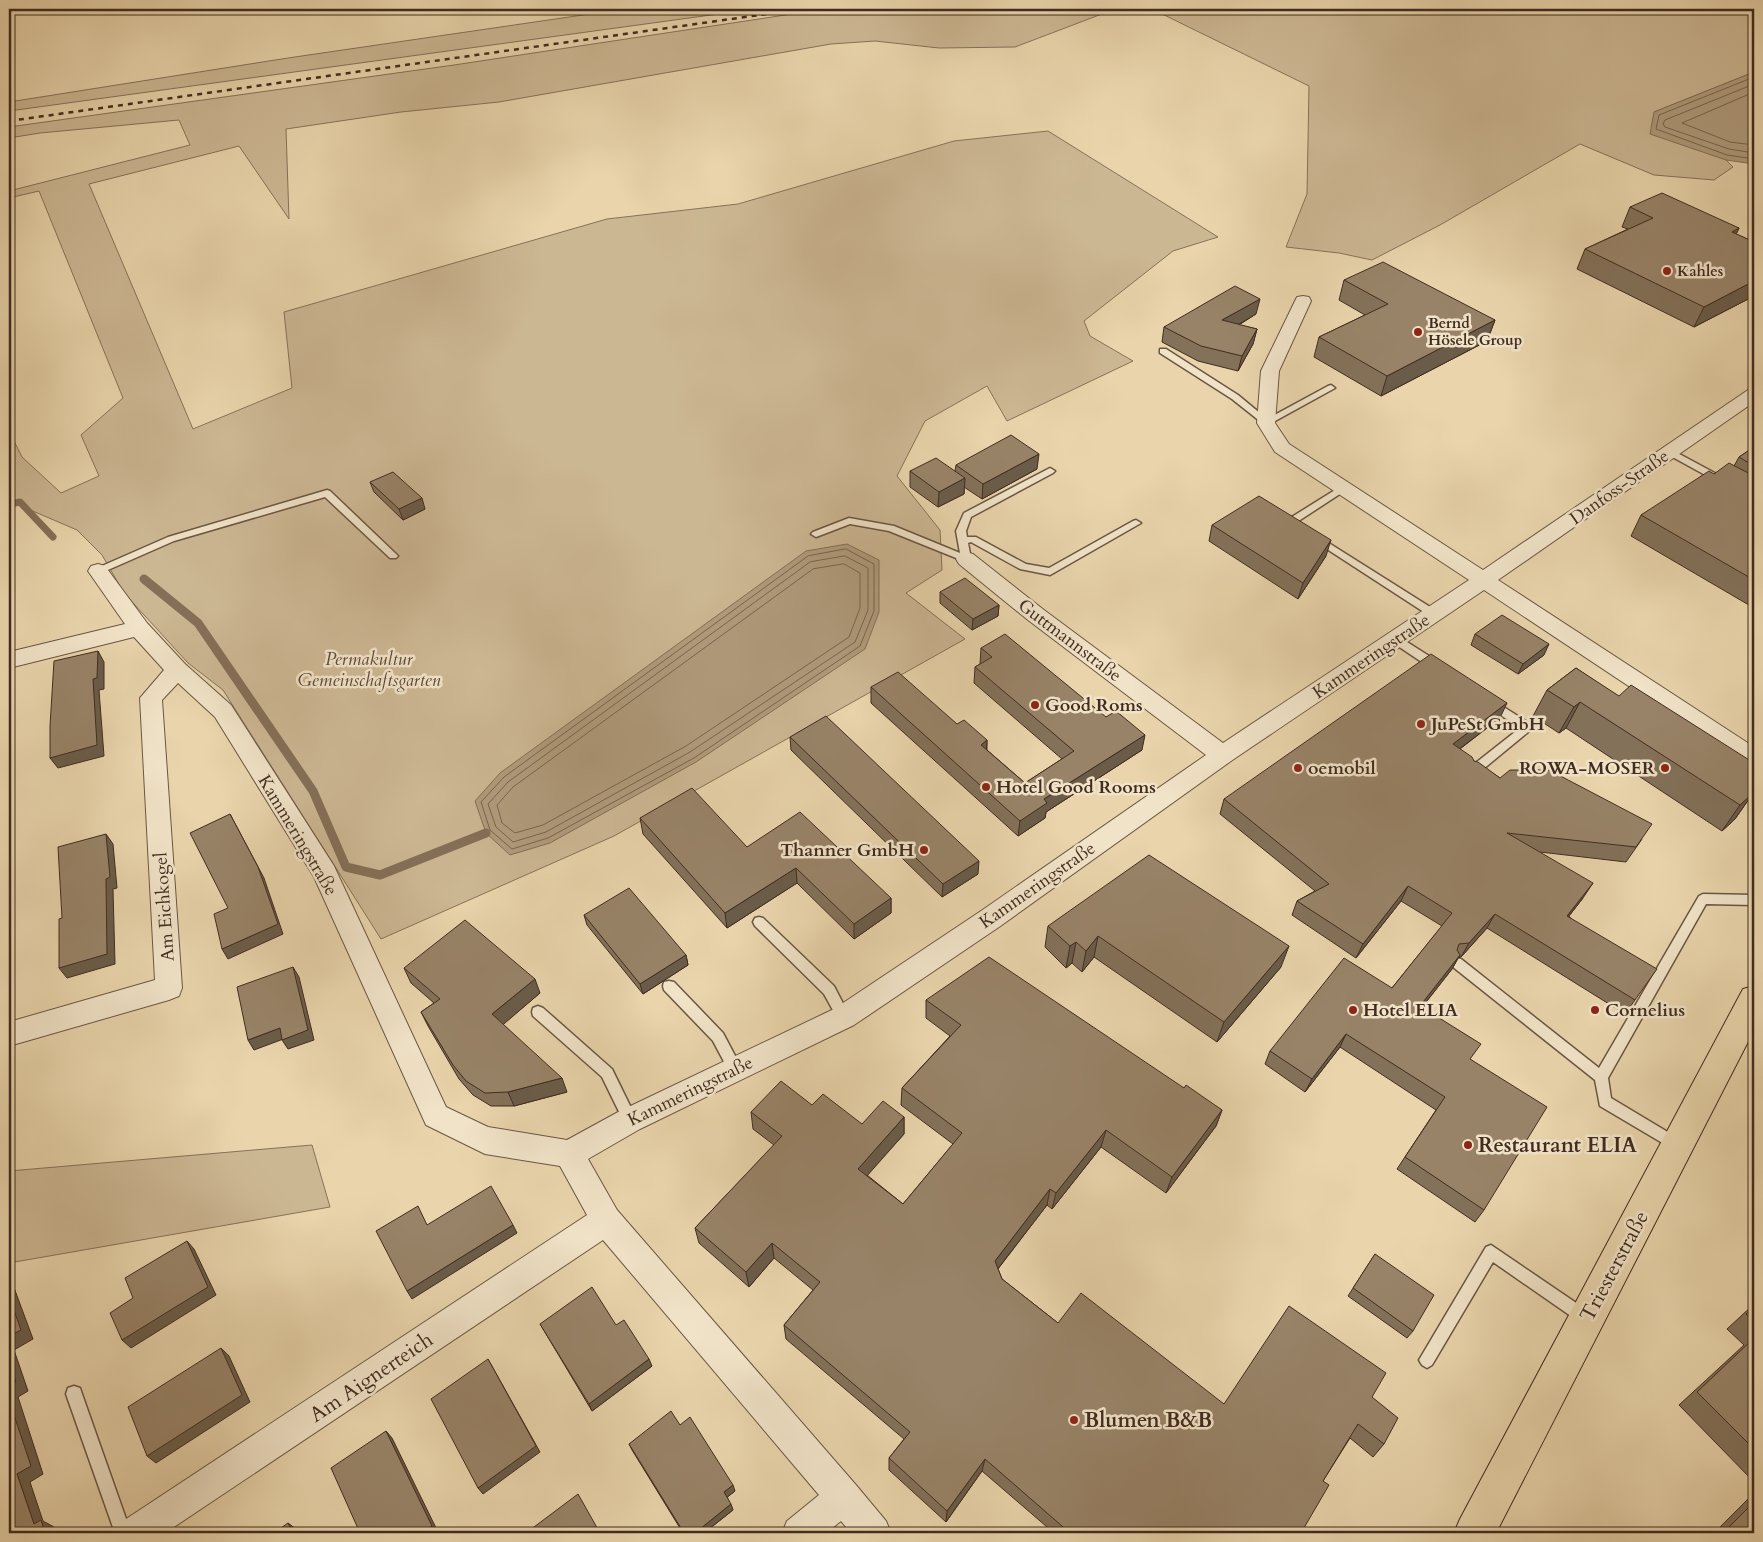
<svg xmlns="http://www.w3.org/2000/svg" width="1763" height="1542" viewBox="0 0 1763 1542" font-family="Cardo,serif">
<rect width="100%" height="100%" fill="#e9d4ab"/>
<filter id="stains"><feTurbulence type="fractalNoise" baseFrequency=".004" numOctaves="4"/><feColorMatrix values="0 0 0 0 .2 0 0 0 0 .09 0 0 0 0 .02 0 0 0 .5 -.17"/></filter>
<radialGradient id="worn" r=".72"><stop offset=".6" stop-color="#630" stop-opacity="0"/><stop offset="1" stop-color="#630" stop-opacity=".3"/></radialGradient>
<g fill="#ccb793" stroke="#86725a">
<polygon points="624,9 755,9 9,111 9,102 288,58"/>
<polygon points="825,9 1115,9 1015,47 939,48 875,41 831,44 499,102 401,112 286,129 289,219 239,146 89,184 193,429 292,388 284,312 607,219 738,204 954,141 1048,131 1218,237 1173,251 1084,321 1090,336 1133,361 1007,421 987,386 925,421 897,476 940,530 942,570 906,593 965,639 614,836 381,939 223,690 188,663 124,593 102,555 77,530 14,503 9,504 9,431 22,457 61,493 99,476 81,435 123,398 39,191 9,198 9,191 190,145 179,120 40,133 9,138 9,127 454,65"/>
<polygon points="1152,9 1754,9 1754,72 1654,112 1726,160 1733,167 1714,180 1654,175 1580,144 1440,225 1372,260 1339,253 1286,247 1307,194 1309,86"/>
<polygon points="312,1145 330,1207 9,1263 9,1171"/>
</g>
<g fill="#b09b7c" stroke="#846f57">
<polygon points="1754,72 1754,164 1726,160 1650,134 1654,112"/>
<polygon points="847,544 879,560 879,612 865,649 696,762 550,843 510,855 486,833 475,801 500,773 806,551"/>
</g>
<g fill="none" stroke-linecap="round" stroke-linejoin="round">
<g stroke="#78644e" stroke-width="1">
<polyline points="1754,77 1659,115 1656,129 1727,155 1754,159"/>
<polyline points="1754,84 1665,120 1663,124 1665,127 1729,149 1754,153"/>
<polyline points="1754,92 1682,123 1730,142 1754,145"/>
<polygon points="846,549 874,564 874,611 860,646 694,758 548,838 512,849 490,830 481,802 504,777 808,556"/>
<polygon points="845,556 868,568 868,610 855,642 690,752 546,832 513,842 496,827 488,804 508,782 810,562"/>
<polygon points="844,564 860,573 860,608 849,637 686,746 543,825 515,833 502,823 497,805 513,787 813,569"/>
</g>
<polyline stroke="#846f57" stroke-width="7" points="9,504 20,502 53,537"/>
<polyline stroke="#846f57" stroke-width="9" points="144,579 198,623 313,791 346,867 380,875 486,833"/>
<defs>
<g id="lane">
<polygon points="1160,349 1166,349 1238,395 1267,419 1328,386 1331,385 1335,388 1266,426 1232,399 1160,353"/>
<polygon points="1670,449 1724,478 1726,480 1721,483 1718,482 1667,454 1665,452"/>
<polygon points="1050,468 1055,471 1053,473 971,517 966,531 967,537 976,537 1026,564 1049,568 1133,521 1136,520 1141,523 1050,575 1020,569 971,542 968,543 971,559 966,562 889,531 850,524 816,537 811,534 813,532 849,518 894,526 960,553 956,531 964,513"/>
<polygon points="1343,485 1346,486 1346,490 1297,522 1302,526 1300,528 1294,528 1287,524 1287,520"/>
<polygon points="327,490 330,491 396,554 398,556 396,558 390,558 325,497 174,541 101,573 98,574 93,571 95,569 168,537"/>
<polygon points="1316,535 1438,612 1439,614 1438,616 1430,616 1313,540 1311,538 1313,536"/>
<polygon points="1396,635 1440,663 1441,666 1440,669 1432,669 1392,642 1391,639 1392,636"/>
<polygon points="1491,699 1532,725 1533,728 1476,775 1472,776 1466,772 1468,769 1520,728 1487,706 1486,703"/>
<polygon points="1703,894 1754,895 1754,905 1706,904 1608,1078 1611,1098 1681,1140 1683,1145 1681,1150 1676,1151 1600,1106 1595,1080 1453,967 1451,963 1453,959 1457,958 1461,959 1599,1068 1699,896"/>
<polygon points="759,917 763,918 834,986 850,1017 849,1021 844,1023 839,1021 824,994 755,926 753,922 755,918"/>
<polygon points="669,981 674,982 723,1033 742,1069 740,1073 735,1075 730,1073 713,1041 664,990 663,986 664,982"/>
<polygon points="538,1006 543,1008 612,1069 637,1120 635,1124 630,1126 625,1124 602,1077 533,1016 532,1012 533,1008"/>
<polygon points="1491,1245 1588,1311 1591,1316 1588,1321 1583,1324 1578,1321 1493,1262 1432,1365 1427,1368 1422,1365 1419,1360 1422,1355 1486,1247"/>
<polygon points="74,1386 80,1388 82,1394 131,1533 115,1533 66,1394 68,1388"/>
</g>
<polygon id="street" points="1303,296 1309,297 1311,301 1279,371 1275,423 1289,444 1483,570 1748,390 1754,389 1754,402 1498,580 1754,747 1754,767 1746,764 1484,590 1231,761 999,927 854,1025 640,1129 588,1159 617,1210 856,1485 886,1521 891,1533 851,1533 841,1521 826,1533 782,1533 787,1521 819,1495 603,1240 165,1533 118,1533 123,1521 587,1215 560,1166 485,1154 426,1125 314,877 215,717 178,683 162,700 182,988 179,996 169,1000 9,1046 9,1022 155,980 140,698 164,670 134,637 9,668 9,652 125,624 88,571 91,566 98,564 105,566 147,623 185,664 231,705 334,866 446,1107 488,1127 567,1140 620,1111 834,1009 981,911 1206,755 1028,620 959,564 956,559 959,554 966,552 973,554 1044,610 1223,743 1469,580 1275,452 1257,423 1261,371 1295,301 1297,297"/>
<polygon id="primary" points="1754,986 1754,1030 1496,1533 1454,1533 1460,1519 1743,989"/>
</defs>
<use href="#lane" stroke="#6b5643" stroke-width="3"/>
<use href="#street" stroke="#6b5643" stroke-width="2"/>
<use href="#primary" stroke="#412c20" stroke-width="2"/>
<use href="#lane" fill="#f1e3c8" fill-rule="evenodd"/>
<use href="#street" fill="#f1e3c8" fill-rule="evenodd"/>
<use href="#primary" fill="#e9d4ab" fill-rule="evenodd"/>
<polyline stroke="#412c20" stroke-width="2.5" stroke-dasharray="5 5" stroke-linecap="butt" points="9,121 802,9"/>
</g>
<g fill="#837159" stroke="#412c20">
<polygon points="1630,207 1739,228 1736,234 1754,242 1754,296 1694,327 1577,269 1585,249 1628,229 1622,227"/>
<polygon points="1344,280 1495,320 1487,341 1381,396 1314,357 1319,337 1365,315 1339,300"/>
<polygon points="1256,314 1239,325 1257,329 1253,344 1238,371 1198,361 1162,342 1164,327"/>
<polygon points="1754,447 1754,608 1631,536 1641,515 1714,474 1734,466 1739,457"/>
<polygon points="956,465 1037,469 982,499 964,487 964,494 938,507 910,487 910,471 955,471"/>
<polygon points="370,482 425,509 403,520 374,492"/>
<polygon points="1212,525 1326,556 1298,599 1209,541"/>
<polygon points="940,592 999,605 998,616 972,630 940,603"/>
<polygon points="1475,634 1544,655 1518,674 1471,645"/>
<polygon points="981,648 1142,750 1046,812 1045,818 1018,836 871,703 871,687 957,724 987,740 987,750 1025,783 1062,759 974,683 975,667 980,664"/>
<polygon points="1576,668 1754,792 1735,819 1722,831 1566,728 1559,733 1533,716 1547,690"/>
<polygon points="1500,718 1460,749 1474,761 1500,778 1642,839 1626,862 1540,852 1583,898 1569,916 1635,1000 1625,1014 1487,928 1461,957 1458,958 1452,969 1422,1007 1471,1060 1484,1210 1475,1222 1397,1169 1436,1110 1340,1047 1305,1092 1265,1064 1270,1051 1392,988 1442,926 1401,901 1356,958 1292,915 1297,901 1315,891 1220,814 1224,799"/>
<polygon points="790,737 978,874 942,897 791,750"/>
<polygon points="640,818 747,847 891,898 891,913 854,939 797,883 727,928 643,834"/>
<polygon points="584,915 686,955 688,965 643,994 587,925"/>
<polygon points="1048,926 1281,967 1217,1042 1094,957 1082,972 1072,963 1066,968 1045,947"/>
<polygon points="404,968 540,993 503,1024 567,1092 514,1106 491,1106 473,1095 459,1079 428,1026 421,1012 434,1003 411,983"/>
<polygon points="926,1000 1184,1088 1222,1110 1216,1126 1166,1193 1101,1147 1052,1209 1047,1205 998,1269 1002,1279 1058,1323 1224,1404 1372,1397 1384,1444 1373,1457 1350,1438 1323,1481 1301,1533 1054,1533 982,1471 946,1522 889,1470 889,1458 904,1439 786,1339 784,1325 813,1290 774,1258 749,1287 699,1243 695,1228 774,1145 753,1129 751,1112 812,1105 862,1124 904,1117 904,1134 867,1175 903,1204 953,1144 901,1105 902,1088 950,1036 926,1018"/>
<polygon points="1375,1254 1413,1331 1407,1338 1348,1296"/>
<polygon points="1754,1304 1754,1482 1679,1405 1744,1345 1727,1329"/>
<polygon points="540,1324 616,1325 652,1366 592,1411"/>
<polygon points="680,1425 735,1491 727,1497 733,1510 704,1533 683,1533 632,1450 629,1444"/>
<polygon points="1754,1493 1754,1533 1714,1533"/>
</g>
<g fill="#6a5c49" stroke="#412c20">
<polygon points="1739,228 1730,247 1732,232"/>
<polygon points="1754,281 1754,296 1694,327 1704,307"/>
<polygon points="1260,299 1256,314 1219,336 1222,320"/>
<polygon points="1495,320 1487,341 1381,396 1387,376"/>
<polygon points="1257,329 1253,344 1238,371 1242,356"/>
<polygon points="1039,454 1037,469 982,499 983,484"/>
<polygon points="965,478 964,494 938,507 939,492"/>
<polygon points="422,498 425,509 403,520 399,509"/>
<polygon points="1331,540 1326,556 1298,599 1303,583"/>
<polygon points="999,605 998,616 972,630 973,619"/>
<polygon points="1549,644 1544,655 1518,674 1523,664"/>
<polygon points="98,651 104,662 104,689 99,690 104,756 58,768 50,758 93,679"/>
<polygon points="1580,702 1566,728 1559,733 1574,707"/>
<polygon points="1507,703 1500,718 1446,759 1453,744"/>
<polygon points="1145,735 1142,750 1046,812 1045,818 1018,836 1020,821 1044,799"/>
<polygon points="987,740 986,756 981,745"/>
<polygon points="1753,793 1735,819 1722,831 1740,805"/>
<polygon points="230,814 264,878 283,934 228,959 222,949 278,924"/>
<polygon points="106,834 113,844 117,888 113,889 115,964 67,978 59,968 106,879"/>
<polygon points="979,861 978,874 942,897 943,884"/>
<polygon points="796,868 797,883 727,928 725,913"/>
<polygon points="1593,883 1583,898 1558,930 1567,916"/>
<polygon points="1408,886 1401,901 1356,958 1363,944"/>
<polygon points="891,898 891,913 854,939 854,924"/>
<polygon points="1495,914 1487,928 1461,957 1469,943"/>
<polygon points="1098,936 1094,957 1082,972 1086,951"/>
<polygon points="1076,942 1072,963 1066,968 1070,946"/>
<polygon points="1289,946 1281,967 1217,1042 1224,1022"/>
<polygon points="686,955 688,965 643,994 640,984"/>
<polygon points="1460,955 1452,969 1413,1019 1420,1006"/>
<polygon points="293,967 299,977 314,1040 288,1049 282,1040"/>
<polygon points="535,979 540,993 498,1029 492,1014"/>
<polygon points="280,1028 286,1038 254,1050 248,1040"/>
<polygon points="1346,1034 1340,1047 1305,1092 1312,1079"/>
<polygon points="562,1078 567,1092 514,1106 508,1092"/>
<polygon points="1222,1110 1216,1126 1166,1193 1172,1177"/>
<polygon points="904,1117 904,1134 859,1185 858,1169"/>
<polygon points="1106,1130 1101,1147 1052,1209 1056,1193"/>
<polygon points="1050,1189 1047,1205 993,1275 995,1261"/>
<polygon points="513,1225 517,1233 412,1299 407,1291"/>
<polygon points="187,1241 194,1249 216,1295 131,1348 122,1340"/>
<polygon points="772,1243 774,1258 749,1287 746,1272"/>
<polygon points="9,1281 13,1285 33,1339 14,1350 28,1391 18,1397 43,1474 30,1482 43,1521 54,1527 56,1533 45,1533 34,1524 17,1474 9,1400"/>
<polygon points="221,1348 229,1356 250,1402 156,1463 147,1456"/>
<polygon points="488,1359 540,1452 483,1494 478,1488"/>
<polygon points="649,1359 652,1366 592,1411 589,1404"/>
<polygon points="386,1431 392,1438 438,1532 436,1533 422,1533"/>
<polygon points="985,1459 982,1471 946,1522 947,1511"/>
<polygon points="733,1485 735,1491 725,1499 724,1492"/>
<polygon points="731,1504 733,1510 704,1533 695,1533"/>
<polygon points="288,1523 296,1529 298,1533 293,1533"/>
</g>
<g fill="#988368" stroke="#412c20">
<polygon points="1662,193 1739,228 1732,232 1754,242 1754,281 1704,307 1585,249 1653,218 1630,207"/>
<polygon points="1383,262 1495,320 1387,376 1319,337 1388,304 1344,280"/>
<polygon points="1235,286 1260,299 1222,320 1257,329 1242,356 1201,346 1164,327"/>
<polygon points="1011,435 1039,454 983,484 956,465"/>
<polygon points="1754,447 1754,466 1739,457"/>
<polygon points="936,458 965,478 939,492 910,471"/>
<polygon points="1729,463 1754,476 1754,580 1641,515 1709,471 1714,474"/>
<polygon points="393,472 422,498 399,509 370,482"/>
<polygon points="1259,496 1331,540 1303,583 1212,525"/>
<polygon points="965,578 999,605 973,619 940,592"/>
<polygon points="1502,615 1549,644 1523,664 1475,634"/>
<polygon points="1005,634 1106,717 1116,711 1145,735 1044,799 1047,803 1020,821 871,687 898,672 957,724 964,720 987,740 981,745 1025,783 1074,751 975,667 992,657 981,648"/>
<polygon points="98,651 97,678 93,679 97,745 50,758 50,726 54,661"/>
<polygon points="1431,654 1507,703 1453,744 1472,757 1474,761 1478,762 1500,778 1510,770 1549,770 1652,824 1636,847 1507,833 1593,883 1567,916 1657,969 1635,1000 1495,914 1469,943 1459,944 1457,950 1460,955 1420,1006 1481,1044 1470,1059 1547,1107 1484,1210 1405,1157 1445,1097 1346,1034 1312,1079 1270,1051 1344,958 1392,988 1452,913 1408,886 1363,944 1297,901 1329,884 1224,799"/>
<polygon points="1576,668 1619,696 1631,685 1754,763 1754,792 1753,793 1740,805 1580,702 1574,707 1547,690"/>
<polygon points="826,716 979,861 943,884 790,737"/>
<polygon points="692,788 747,847 800,812 891,898 854,924 796,868 725,913 640,818"/>
<polygon points="230,814 258,867 278,924 222,949 214,914 228,908 190,833"/>
<polygon points="106,834 110,877 106,879 107,954 59,968 59,919 62,918 58,847"/>
<polygon points="1149,855 1289,946 1224,1022 1098,936 1086,951 1076,942 1070,946 1048,926"/>
<polygon points="629,888 686,955 640,984 584,915"/>
<polygon points="465,920 535,979 492,1014 562,1078 508,1092 485,1093 466,1081 453,1065 421,1012 440,999 404,968"/>
<polygon points="989,957 1184,1088 1186,1085 1222,1110 1172,1177 1106,1130 1056,1193 1050,1189 995,1261 1002,1279 1058,1323 1081,1293 1224,1404 1289,1306 1386,1373 1372,1397 1398,1418 1384,1444 1358,1424 1323,1481 1329,1485 1301,1533 1070,1533 985,1459 947,1511 889,1458 910,1432 784,1325 820,1282 772,1243 746,1272 695,1228 782,1136 751,1112 781,1081 812,1105 823,1094 862,1124 883,1101 904,1117 858,1169 903,1204 962,1133 902,1088 961,1025 926,1000"/>
<polygon points="293,967 308,1030 282,1040 280,1028 248,1040 237,987"/>
<polygon points="491,1186 513,1225 407,1291 376,1231 418,1206 427,1225"/>
<polygon points="187,1241 208,1287 122,1340 110,1313 133,1298 125,1278"/>
<polygon points="1375,1254 1434,1295 1413,1331 1353,1288"/>
<polygon points="592,1287 616,1325 624,1320 649,1359 589,1404 540,1324"/>
<polygon points="9,1296 21,1330 9,1336"/>
<polygon points="1754,1307 1754,1322 1746,1314"/>
<polygon points="1754,1338 1754,1449 1697,1392"/>
<polygon points="221,1348 242,1395 147,1456 128,1407"/>
<polygon points="488,1359 536,1446 478,1488 431,1399"/>
<polygon points="9,1362 16,1382 9,1386"/>
<polygon points="9,1400 31,1466 17,1474 34,1524 41,1520 45,1533 9,1533"/>
<polygon points="671,1411 680,1425 690,1417 733,1485 724,1492 731,1504 695,1533 684,1533 629,1444"/>
<polygon points="386,1431 432,1526 422,1533 360,1533 331,1468"/>
<polygon points="578,1494 600,1533 526,1533"/>
<polygon points="1754,1502 1754,1533 1723,1533"/>
<polygon points="288,1523 293,1533 274,1533"/>
</g>
<g fill="#8f2418" stroke="#f1e3c8" stroke-width="2">
<circle cx="1667" cy="271" r="5"/>
<circle cx="1418" cy="332" r="5"/>
<circle cx="1035" cy="705" r="5"/>
<circle cx="1421" cy="724" r="5"/>
<circle cx="1298" cy="768" r="5"/>
<circle cx="1665" cy="768" r="5"/>
<circle cx="986" cy="787" r="5"/>
<circle cx="924" cy="850" r="5"/>
<circle cx="1353" cy="1010" r="5"/>
<circle cx="1595" cy="1010" r="5"/>
<circle cx="1468" cy="1145" r="5"/>
<circle cx="1074" cy="1420" r="5"/>
</g>
<g text-anchor="middle" stroke-width="5" stroke-linejoin="round" paint-order="stroke">
<g font-size="15" font-weight="bold" fill="#412c20" stroke="#f1e3c8" text-anchor="start">
<text x="1677" y="276">Kahles</text>
<text x="1428" y="328">Bernd<tspan x="1428" dy="17">Hösele Group</tspan></text>
</g>
<g font-size="18" fill="#412c20" stroke="#f1e3c8">
<text transform="translate(1619 487) rotate(-35)" y="6">Danfoss-Straße</text>
<text transform="translate(1070 640) rotate(37)" y="6">Guttmannstraße</text>
<text transform="translate(1371 656) rotate(-34)" y="6">Kammeringstraße</text>
<text transform="translate(298 835) rotate(59)" y="6">Kammeringstraße</text>
<text transform="translate(1037 885) rotate(-35)" y="6">Kammeringstraße</text>
<text transform="translate(164 907) rotate(-94)" y="6">Am Eichkogel</text>
<text transform="translate(690 1091) rotate(-26)" y="6">Kammeringstraße</text>
</g>
<g font-size="18" font-style="italic" fill="#5d4837" stroke="#f1e3c8">
<text x="369" y="665">Permakultur<tspan x="369" dy="21">Gemeinschaftsgarten</tspan></text>
</g>
<g font-size="18" font-weight="bold" fill="#412c20" stroke="#f1e3c8" text-anchor="start">
<text x="1045" y="711">Good Roms</text>
<text x="1431" y="730">JuPeSt GmbH</text>
<text x="1308" y="774">oemobil</text>
<text x="1655" y="774" text-anchor="end">ROWA-MOSER</text>
<text x="996" y="793">Hotel Good Rooms</text>
<text x="914" y="856" text-anchor="end">Thanner GmbH</text>
<text x="1363" y="1016">Hotel ELIA</text>
<text x="1605" y="1016">Cornelius</text>
</g>
<g font-size="21" font-weight="bold" fill="#412c20" stroke="#f1e3c8" text-anchor="start">
<text x="1478" y="1152">Restaurant ELIA</text>
<text x="1084" y="1427">Blumen B&amp;B</text>
</g>
<g font-size="21" fill="#412c20" stroke="#f1e3c8">
<text transform="translate(1614 1266) rotate(-62)" y="7">Triesterstraße</text>
<text transform="translate(371 1377) rotate(-34)" y="7">Am Aignerteich</text>
</g>
</g>
<rect width="1763" height="1542" fill="none" stroke="#e9d4ab" stroke-width="30"/>
<rect x="10" y="10" width="1743" height="1522" fill="none" stroke="#412c20" stroke-width="2.5"/>
<rect x="15" y="15" width="1733" height="1512" fill="none" stroke="#412c20"/>
<rect width="100%" height="100%" filter="url(#stains)"/>
<rect width="100%" height="100%" fill="url(#worn)"/>
</svg>
